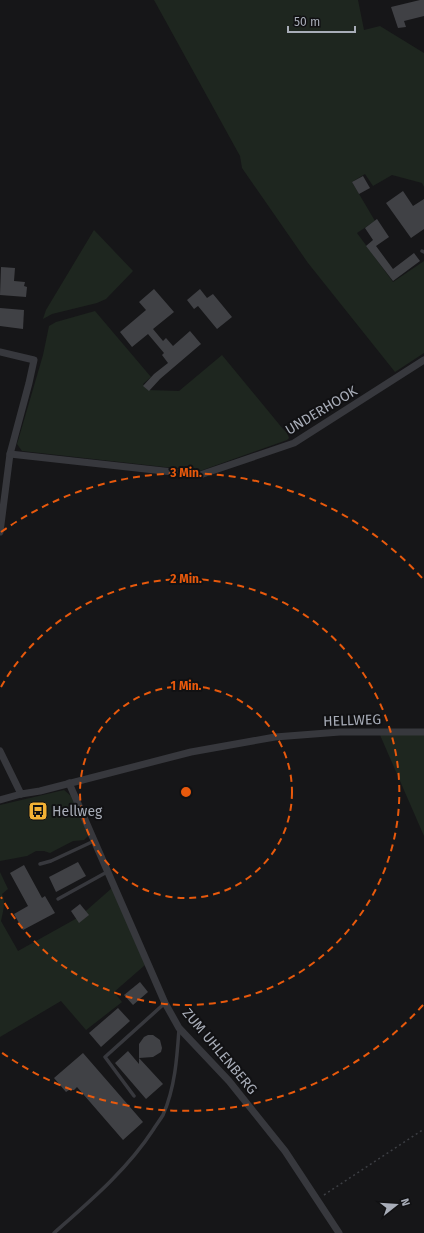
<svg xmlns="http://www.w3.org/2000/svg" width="424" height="1233" viewBox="0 0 424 1233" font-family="'Fira Sans',sans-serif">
<rect width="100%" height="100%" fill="#161618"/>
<g fill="#1e261f">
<polygon points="154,0 358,0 364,30 380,26 424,53 424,187 422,183 392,175 373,186 365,174 352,182 375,221 357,233 393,282 424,261 424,353 395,372 308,263 242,168 240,156"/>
<polygon points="94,230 133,271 106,299 97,303 52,314 43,319 46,310"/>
<polygon points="95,311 151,377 143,384 148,390 179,391 222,355 283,429 287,433 289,438 287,440 200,471 22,451 17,444 43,355 49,326 56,322"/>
<polygon points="380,735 424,735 424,836"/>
<polygon points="64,790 71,796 89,835 84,840 73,841 50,853 44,851 36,851 27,856 0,861 0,805"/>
<path d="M0,872l8,17 -6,5c4,9 1,17 -1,27l17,30 61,-34 33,-29 33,77 -31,27 8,10 -36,28 -25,-29 -61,36z"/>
</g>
<g fill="#404145">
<polygon points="420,0 424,0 424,16 404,21 406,27 398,28 391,7"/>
<polygon points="363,176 370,188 359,194 352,182"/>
<polygon points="403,191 413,206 424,199 424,229 411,238 386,203"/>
<polygon points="377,219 389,237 376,246 393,269 414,253 420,261 393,281 366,246 373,240 365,228"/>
<polygon points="1,267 15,268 14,281 25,282 24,286 27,287 26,297 0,295"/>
<polygon points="154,289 174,312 153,329 163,341 166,338 173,346 190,331 201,344 160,379 149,391 143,386 154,374 168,363 162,355 164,353 148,334 132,347 120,332 146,310 139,302"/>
<polygon points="200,289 207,298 213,294 232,317 217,329 198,306 194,309 187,300"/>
<polygon points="0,308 24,310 23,329 0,326"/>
<polygon points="78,862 86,876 56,892 49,877"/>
<polygon points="24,865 42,898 45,896 55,913 23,930 14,914 28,906 10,873"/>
<polygon points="80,904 89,915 79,923 71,911"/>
<polygon points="140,982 148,992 133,1005 124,995"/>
<polygon points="118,1008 130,1021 101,1047 89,1033"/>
<polygon points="148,1035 153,1035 160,1040 162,1048 161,1052 153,1057 139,1058 163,1084 146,1099 115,1063 128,1051 139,1064 139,1044 144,1037"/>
<polygon points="83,1053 143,1122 123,1140 77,1087 74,1090 69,1090 66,1092 54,1078"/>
</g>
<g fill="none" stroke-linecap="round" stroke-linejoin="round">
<polyline stroke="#3d3f44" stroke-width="1.5" stroke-dasharray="2 3" stroke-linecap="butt" points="324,1195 424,1129"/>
<g stroke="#37383d" stroke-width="3.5">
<polyline points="422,251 424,252"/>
<polyline points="40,864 51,861 94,841"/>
<polyline points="58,899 107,872"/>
<polyline points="134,1096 105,1057 165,1003"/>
<path d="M54,1233c35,-31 73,-63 99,-103 3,-5 7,-10 10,-15 12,-27 14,-57 16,-86"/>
</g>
<g stroke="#37383d" stroke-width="7">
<polyline points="0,352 34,360 29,383 10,454 0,532"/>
<polyline points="10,454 200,475 294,443 424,360"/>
<polyline points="0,751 21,794"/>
<polyline points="69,783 165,1003 179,1028 229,1081 285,1151 339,1233"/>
<polyline points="0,800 21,794 40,791 191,752 275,737 340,732 424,732"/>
</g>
</g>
<g fill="none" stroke="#e8590c" stroke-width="2" stroke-dasharray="7 5">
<circle cx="186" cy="792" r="106"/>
<path d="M1 687A213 213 0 1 1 1 897"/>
<path d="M423 1005A319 319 0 0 1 1 1052M1 532A319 319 0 0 1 423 579"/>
</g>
<defs>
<symbol id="bus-square" viewBox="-11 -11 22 22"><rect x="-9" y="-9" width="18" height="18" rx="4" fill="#f2b134" stroke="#111113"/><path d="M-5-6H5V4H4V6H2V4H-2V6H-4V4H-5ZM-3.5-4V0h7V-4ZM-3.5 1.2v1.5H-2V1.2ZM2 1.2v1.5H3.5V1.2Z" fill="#111"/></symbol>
</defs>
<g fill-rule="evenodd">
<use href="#bus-square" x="27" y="800" width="22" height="22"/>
</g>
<g text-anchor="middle" stroke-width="4" stroke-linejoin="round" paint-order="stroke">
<g font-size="14" fill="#a8adb8" stroke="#111113">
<text transform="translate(321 410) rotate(-31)" y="5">UNDERHOOK</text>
<text transform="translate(352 720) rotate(-2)" y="5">HELLWEG</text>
<text transform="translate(220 1051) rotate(50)" y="5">ZUM UHLENBERG</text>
</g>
<g font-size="14" fill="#a8adb8" stroke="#111113" text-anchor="start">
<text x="52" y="816">Hellweg</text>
</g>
</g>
<circle cx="186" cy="792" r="6" fill="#e8590c" stroke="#111113" stroke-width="2"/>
<g font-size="12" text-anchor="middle" font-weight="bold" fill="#e8590c" stroke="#111113" stroke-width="4" stroke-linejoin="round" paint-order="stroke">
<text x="186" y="477">3 Min.</text>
<text x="186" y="583">2 Min.</text>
<text x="186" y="690">1 Min.</text>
</g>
<g transform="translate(396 1205) rotate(73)" stroke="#111113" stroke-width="3" paint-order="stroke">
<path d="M0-3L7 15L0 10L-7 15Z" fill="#a8adb8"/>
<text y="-6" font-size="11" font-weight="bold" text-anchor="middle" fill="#a8adb8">N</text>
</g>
<path d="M288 26v6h67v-6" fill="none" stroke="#a8adb8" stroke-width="2"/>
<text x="294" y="26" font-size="12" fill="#a8adb8" stroke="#111113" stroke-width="3" paint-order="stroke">50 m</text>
</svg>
